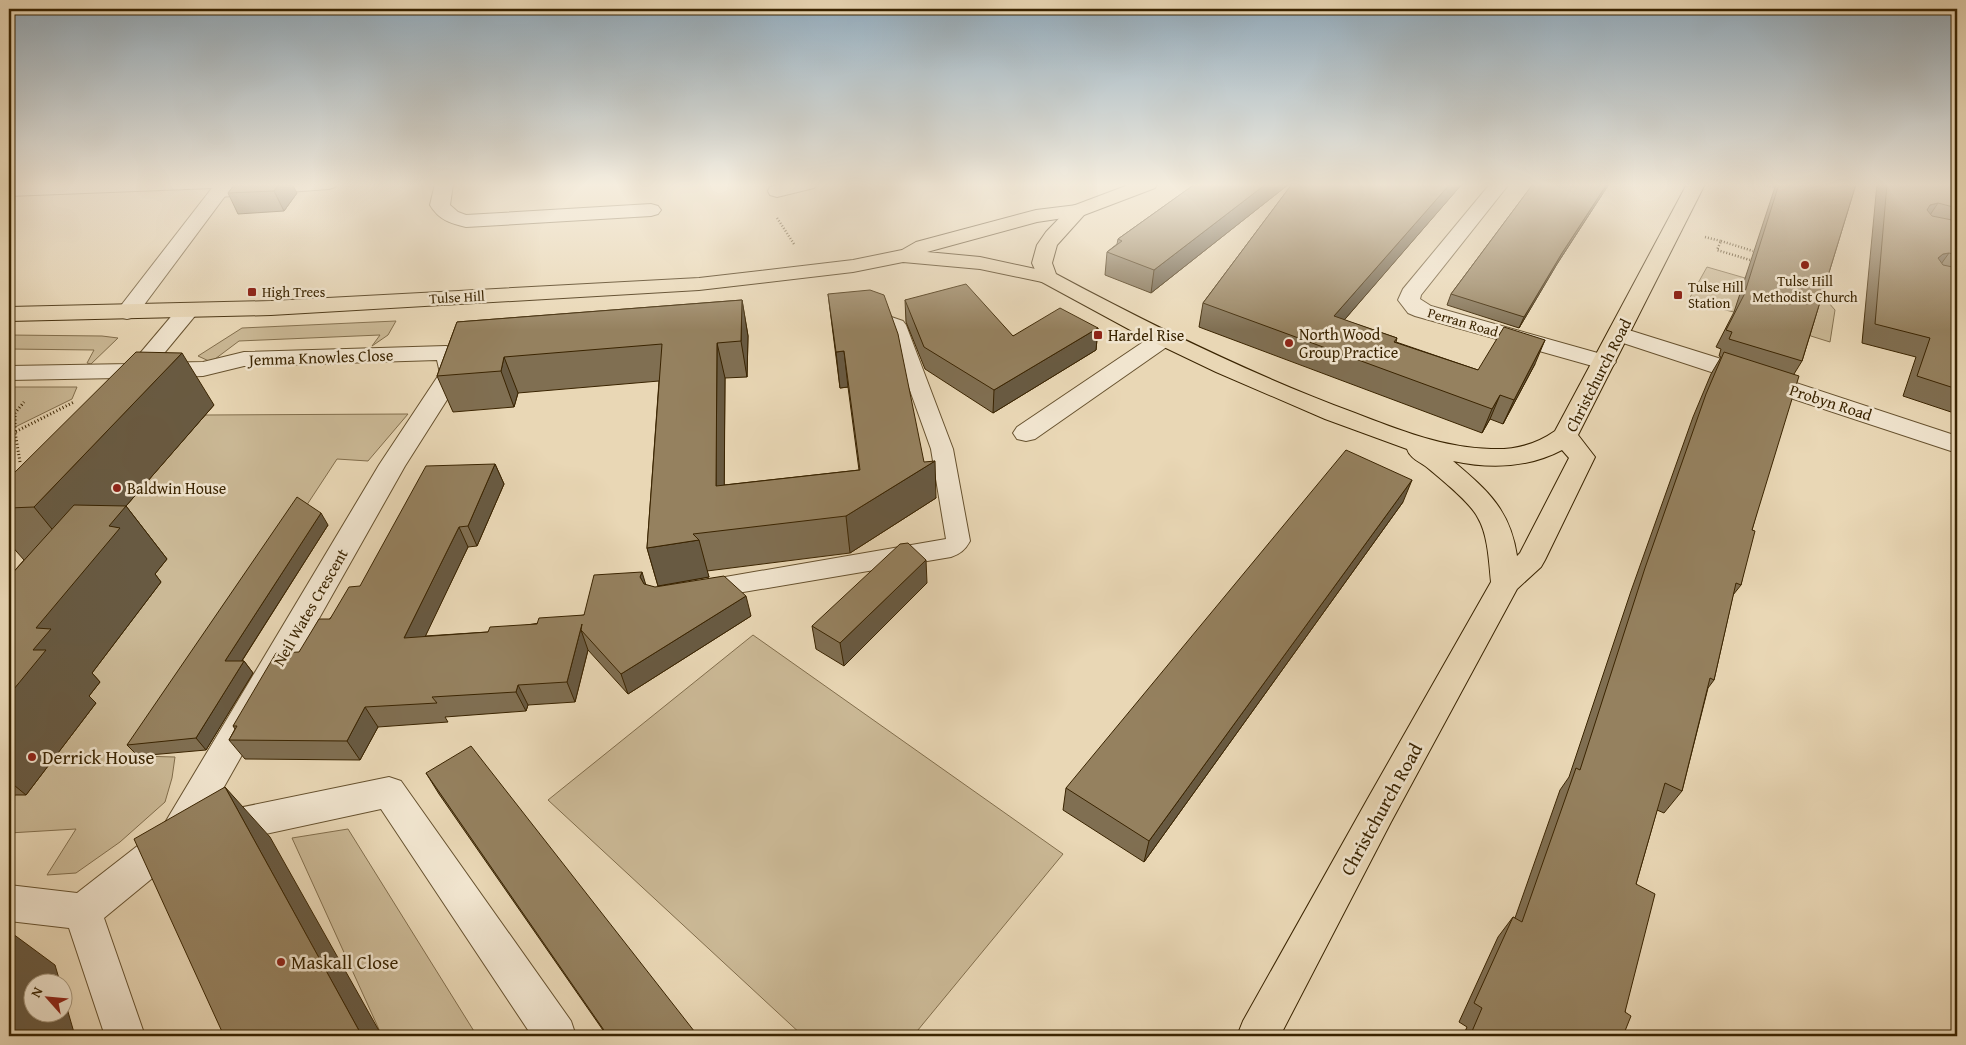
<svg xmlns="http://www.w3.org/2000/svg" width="1966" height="1045" viewBox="0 0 1966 1045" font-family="'Gentium Book Plus',serif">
<rect width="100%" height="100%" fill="#e9d7b5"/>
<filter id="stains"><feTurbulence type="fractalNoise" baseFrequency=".004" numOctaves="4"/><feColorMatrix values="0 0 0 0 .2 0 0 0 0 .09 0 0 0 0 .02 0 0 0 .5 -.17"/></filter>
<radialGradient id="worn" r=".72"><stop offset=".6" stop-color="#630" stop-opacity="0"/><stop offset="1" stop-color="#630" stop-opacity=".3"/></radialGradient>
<g fill="#cbb996" stroke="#826e4c">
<polygon points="1707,267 1828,302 1835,310 1830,342 1734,312 1688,301"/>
<polygon points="396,321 388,335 372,346 380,335 239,341 211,362 198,356 242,328"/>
<polygon points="9,335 102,336 118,338 91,364 87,363 94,350 9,349"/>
<polygon points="9,387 77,387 72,399 9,430 9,463"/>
<polygon points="408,414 368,461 337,459 219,639 139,756 175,757 172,778 165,802 120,842 76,873 47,875 76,829 9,833 9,802 99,682 76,681 166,559 78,561 205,415"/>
<polygon points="753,635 1063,854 913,1036 803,1036 548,800"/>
<polygon points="348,829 477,1036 382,1036 292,838"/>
</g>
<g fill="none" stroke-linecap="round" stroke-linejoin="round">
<defs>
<g id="lane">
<polygon points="264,184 337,184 335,187 329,189 219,197 213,195 211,192 213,189 219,187"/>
<path d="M865,308l38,13 3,4 47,124 17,92c-5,9 -10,13 -19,16l-249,42 -9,-2 -4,-7 4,-7 9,-2 244,-42 -15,-90 -43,-120 -30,-11 -2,-4 2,-4z"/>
</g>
<g id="street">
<polygon points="9,184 214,185 234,184 135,317 127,319 119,317 116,312 212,188 9,196"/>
<path d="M435,184h18l-3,21 8,7 8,3 185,-11 7,2 3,4 -3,4 -7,2 -185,11c-16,-4 -27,-7 -36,-22z"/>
<polygon points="783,184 816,184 814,188 777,197 770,195 768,191 770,187"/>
<polygon points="1490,184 1509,184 1421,295 1420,299 1431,306 1612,357 1616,362 1612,367 1604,369 1596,367 1415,316 1408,313 1398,300 1403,289"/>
<path d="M188,304l8,2 3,5 -43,52 47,-1 41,-10 202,-6 8,2 10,25 -59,93 -198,351 12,-5 170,-35 12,4 170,240 5,15h-44l-151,-227 -162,35 -13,-5 -5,-11 5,-10 -17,30 -85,70 41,118h-40l-36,-108 -60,-7v-36l68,8 86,-67 216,-361 61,-92 -3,-13 -193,6 -41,10 -59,2c-7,8 -12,10 -22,7l-4,-5 1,-2 -110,2v-14l122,-2 49,-58z"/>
<polygon points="1619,327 1766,373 1957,436 1957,453 1611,339 1608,334 1611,329"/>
<polygon points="1163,332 1171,334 1174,339 1171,344 1035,439 1026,441 1017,439 1013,433 1017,427 1155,334"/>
</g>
<polygon id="primary" points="1077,205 1084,207 1087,211 1084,215 1037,222 927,252 980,257 1054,273 1058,277 1054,281 1047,283 980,269 903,262 853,272 699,290 271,315 9,321 9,307 271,301 699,278 853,260 902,250 916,242 1036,210"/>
<path id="highway" d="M1131,184h26l-2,4 -71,27 -27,30 -5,18 4,11c97,52 196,101 299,139 44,17 89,35 136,36 24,1 44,-4 64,-18l132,-247h18l-127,251 17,22 -50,103 -4,7 -24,22 -126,233 -111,214h-43l6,-15 124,-221 124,-218c-2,-20 -3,-47 -13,-64 -7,-15 -36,-38 -49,-49 -8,-7 -19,-10 -22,-20l-82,-30 -109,-47 -71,-34 -105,-57 -8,-18 5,-18 9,-13 24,-25zM1562,450l7,8 -49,95 -3,3c-7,-47 -30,-66 -64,-95 37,8 75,7 109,-11z"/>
</defs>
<use href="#lane" stroke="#66512e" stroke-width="2"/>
<use href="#street" stroke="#66512e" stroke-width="2"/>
<use href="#primary" stroke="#3a2401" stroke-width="2"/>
<use href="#highway" stroke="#3a2401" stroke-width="2"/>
<g stroke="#3a2401" stroke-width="2.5" stroke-dasharray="1 2" stroke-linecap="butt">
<polyline points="1761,184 1777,188"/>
<polyline points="777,218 794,244"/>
<polyline points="1705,237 1721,241 1717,250 1750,260"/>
<polyline points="1721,241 1753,251"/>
</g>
<g stroke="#3a2401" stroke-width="3" stroke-dasharray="1 2.5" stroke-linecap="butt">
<polyline points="9,433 15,432 74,402"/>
<polyline points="20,462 15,432 15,413 24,402"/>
</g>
<use href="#lane" fill="#f1e5cf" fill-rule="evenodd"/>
<use href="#street" fill="#f1e5cf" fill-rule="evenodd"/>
<use href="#primary" fill="#e9d7b5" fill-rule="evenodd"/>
<use href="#highway" fill="#e9d7b5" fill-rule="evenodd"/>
</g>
<g fill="#806f52" stroke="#3a2401">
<polygon points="235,184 297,193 284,211 238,214 228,193"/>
<polygon points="1195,184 1289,184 1151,293 1105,275 1107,252 1117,244 1118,239"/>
<polygon points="1292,184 1462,184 1344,320 1397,338 1396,342 1478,370 1535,364 1503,424 1490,419 1482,433 1199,327 1203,303"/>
<polygon points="1533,184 1609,184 1557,264 1519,328 1447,305 1451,294"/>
<polygon points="1776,184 1856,184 1802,361 1794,374 1752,530 1741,585 1733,595 1714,680 1708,688 1682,791 1664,813 1657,810 1636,884 1623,1036 1463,1036 1467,1027 1459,1022 1498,937 1513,917 1515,918 1560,790 1569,777 1631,591 1693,417 1711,374 1721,357 1719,356 1721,349 1716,347 1734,312"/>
<polygon points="1877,184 1957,184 1957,435 1954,433 1954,413 1903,396 1916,357 1862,343"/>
<polygon points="828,294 936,498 850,553 707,571 709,577 658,586 647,548 659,381 518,393 514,407 453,412 437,376 457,322 742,300 748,336 747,377 725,378 724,485 859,470 848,387 840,388"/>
<polygon points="905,300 1013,336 1098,328 1096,350 993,413 925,369 906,322"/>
<polygon points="214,405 126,506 167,559 155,574 161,582 92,673 100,682 89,696 96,703 26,795 15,795 9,803 9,577 24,560 9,543 9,478"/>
<polygon points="1957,448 1957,494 1952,493 1953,454"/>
<polygon points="495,464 504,484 477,546 468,547 425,636 488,632 584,615 646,585 751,616 628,694 588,650 575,702 528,705 526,711 445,717 448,722 378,727 360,760 245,759 229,740 235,729 233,726 299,652 360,586"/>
<polygon points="1403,502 1144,862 1063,810 1066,788"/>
<polygon points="328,525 242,661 244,661 253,673 206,750 138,756 127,745"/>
<polygon points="927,583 844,666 816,649 812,626"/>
<polygon points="426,773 698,1036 607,1036 439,794"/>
</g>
<g fill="#685a42" stroke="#3a2401">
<polygon points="279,184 292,184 297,193 284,211 274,191"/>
<polygon points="1266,184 1289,184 1151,293 1154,270"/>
<polygon points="1450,184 1462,184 1327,340 1334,316"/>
<polygon points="1607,184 1609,184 1557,264 1519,328 1524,317 1562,253"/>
<polygon points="1938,203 1926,221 1918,223 1930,205"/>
<polygon points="1949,253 1936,271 1938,258 1943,254"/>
<polygon points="742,300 748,336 747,377 741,341"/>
<polygon points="1098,328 1096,350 993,413 994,390"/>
<polygon points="1545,340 1535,364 1503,424 1514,400"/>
<polygon points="717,343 725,378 724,523 716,486"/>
<polygon points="844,351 848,387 840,388 836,352"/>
<polygon points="182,353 214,405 126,506 167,559 155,574 161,582 92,673 100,682 89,696 96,703 26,795 9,781 9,695 33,650 36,628 78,561 34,507"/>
<polygon points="504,357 518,393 514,407 501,371"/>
<polygon points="1500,395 1490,419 1482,433 1492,409"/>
<polygon points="935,461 936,498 850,553 846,516"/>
<polygon points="495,464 504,484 477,546 468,526"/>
<polygon points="1412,480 1403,502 1144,862 1149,841"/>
<polygon points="321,513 328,525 234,673 225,661"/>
<polygon points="459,527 468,547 415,658 404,638"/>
<polygon points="699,540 709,577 658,586 647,548"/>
<polygon points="926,560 927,583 844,666 840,643"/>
<polygon points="642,572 648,592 640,577"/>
<polygon points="746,596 751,616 628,694 621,674"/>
<polygon points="582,624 581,630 588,650 575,702 567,682"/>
<polygon points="244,661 253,673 206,750 196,738"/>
<polygon points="518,685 528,705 526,711 516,692"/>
<polygon points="365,707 378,727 360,760 347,741"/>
<polygon points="225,787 270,837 382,1036 362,1036"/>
<polygon points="9,789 15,795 9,803"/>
<polygon points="9,931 55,965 60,982 32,982 32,1012 62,1012 62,991 75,1036 9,1036"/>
</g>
<g fill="#95815f" stroke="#3a2401">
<polygon points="235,184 279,184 274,191 228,193"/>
<polygon points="1195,184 1266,184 1154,270 1107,252 1122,241 1118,239"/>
<polygon points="1292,184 1450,184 1334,316 1397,338 1394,342 1478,370 1504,327 1545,340 1514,400 1500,395 1492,409 1203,303"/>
<polygon points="1533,184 1607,184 1562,253 1524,317 1451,294"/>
<polygon points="1779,184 1856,184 1802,361 1729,339 1732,332 1726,330 1744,295"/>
<polygon points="1887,184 1957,184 1957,208 1938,203 1930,205 1927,210 1932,216 1957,221 1957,255 1949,253 1943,254 1938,258 1943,265 1957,268 1957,389 1917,376 1930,338 1875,324"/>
<polygon points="966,284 1013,336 1060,308 1098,328 994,390 924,347 905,300"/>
<polygon points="870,290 884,295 898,334 924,462 935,461 846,516 693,534 699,540 647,548 662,344 504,357 501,371 437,376 457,322 742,300 741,341 717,343 716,486 860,470 844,351 836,352 828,294"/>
<polygon points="136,352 182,353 34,507 9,508 9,478"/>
<polygon points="1724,352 1799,376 1752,530 1755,531 1741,585 1736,583 1714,680 1710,678 1682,791 1665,783 1636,884 1655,894 1625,1012 1631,1016 1623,1036 1470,1036 1482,1008 1474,1003 1513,917 1522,922 1576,768 1580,770 1645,568 1706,394"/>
<polygon points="1346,450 1412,480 1149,841 1066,788"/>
<polygon points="495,464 468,526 459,527 404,638 488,632 490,627 537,624 539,618 584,615 594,575 642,572 640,577 644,584 655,587 724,576 746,596 621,674 581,630 582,624 567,682 518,685 516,692 432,697 437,703 365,707 347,741 229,740 237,726 233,726 276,653 299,652 319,619 330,619 349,587 360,586 426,466"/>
<polygon points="297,497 321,513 225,661 244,661 196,738 127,745"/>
<polygon points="74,505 126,506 109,526 120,528 36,628 51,629 33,650 46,650 9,695 9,577"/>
<polygon points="908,543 926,560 840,643 812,626 900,544"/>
<polygon points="471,746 698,1036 608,1036 426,773"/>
<polygon points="225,787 362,1036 224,1036 134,839"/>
</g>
<linearGradient id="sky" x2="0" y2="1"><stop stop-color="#91aabb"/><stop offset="0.56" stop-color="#f5edde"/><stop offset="1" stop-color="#f5edde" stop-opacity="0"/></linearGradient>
<rect width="1966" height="330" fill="url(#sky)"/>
<g fill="#8f2418" stroke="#f1e5cf" stroke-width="2">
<circle cx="1805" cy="265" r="5"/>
<rect x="247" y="287" width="10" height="10" rx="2.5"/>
<rect x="1673" y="290" width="10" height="10" rx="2.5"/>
<rect x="1093" y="330" width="10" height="10" rx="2.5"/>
<circle cx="1289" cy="343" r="5"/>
<circle cx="117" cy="488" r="5"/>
<circle cx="32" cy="757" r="5"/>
<circle cx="281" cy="962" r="5"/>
</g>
<g text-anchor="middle" stroke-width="5" stroke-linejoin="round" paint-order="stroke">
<g font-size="14" fill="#3a2401" stroke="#f1e5cf" text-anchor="start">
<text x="1805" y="286" text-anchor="middle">Tulse Hill<tspan x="1805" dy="16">Methodist Church</tspan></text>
<text x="1688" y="292">Tulse Hill<tspan x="1688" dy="16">Station</tspan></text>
<text x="262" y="297">High Trees</text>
</g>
<g font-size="14" fill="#3a2401" stroke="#f1e5cf">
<text transform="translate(457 297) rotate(-3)" y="5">Tulse Hill</text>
<text transform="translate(1463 322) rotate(16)" y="5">Perran Road</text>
</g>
<g font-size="16" fill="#3a2401" stroke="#f1e5cf" text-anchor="start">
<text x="1299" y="340">North Wood<tspan x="1299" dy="18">Group Practice</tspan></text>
<text x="1108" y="341">Hardel Rise</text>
<text x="127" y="494">Baldwin House</text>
</g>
<g font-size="16" fill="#3a2401" stroke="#f1e5cf">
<text transform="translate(321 357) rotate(-2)" y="6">Jemma Knowles Close</text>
<text transform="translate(1598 375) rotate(-63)" y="6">Christchurch Road</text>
<text transform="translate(1831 402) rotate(18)" y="6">Probyn Road</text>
<text transform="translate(310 607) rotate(-60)" y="6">Neil Wates Crescent</text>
</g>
<g font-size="19" fill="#3a2401" stroke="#f1e5cf" text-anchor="start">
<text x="42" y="764">Derrick House</text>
<text x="291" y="969">Maskall Close</text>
</g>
<g font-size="19" fill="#3a2401" stroke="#f1e5cf">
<text transform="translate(1381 809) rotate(-61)" y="7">Christchurch Road</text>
</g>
</g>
<rect width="1966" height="1045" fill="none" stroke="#e9d7b5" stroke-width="30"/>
<rect x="10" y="10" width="1946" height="1025" fill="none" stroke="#3a2401" stroke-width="2.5"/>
<rect x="15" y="15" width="1936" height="1015" fill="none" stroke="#3a2401"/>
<g transform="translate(48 998) rotate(297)"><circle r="24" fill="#f1e5cf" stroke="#a8987d"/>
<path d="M0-4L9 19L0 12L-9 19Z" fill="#8f2418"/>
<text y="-8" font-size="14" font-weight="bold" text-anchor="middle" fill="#3a2401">N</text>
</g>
<rect width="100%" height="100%" filter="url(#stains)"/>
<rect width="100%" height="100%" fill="url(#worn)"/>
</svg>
